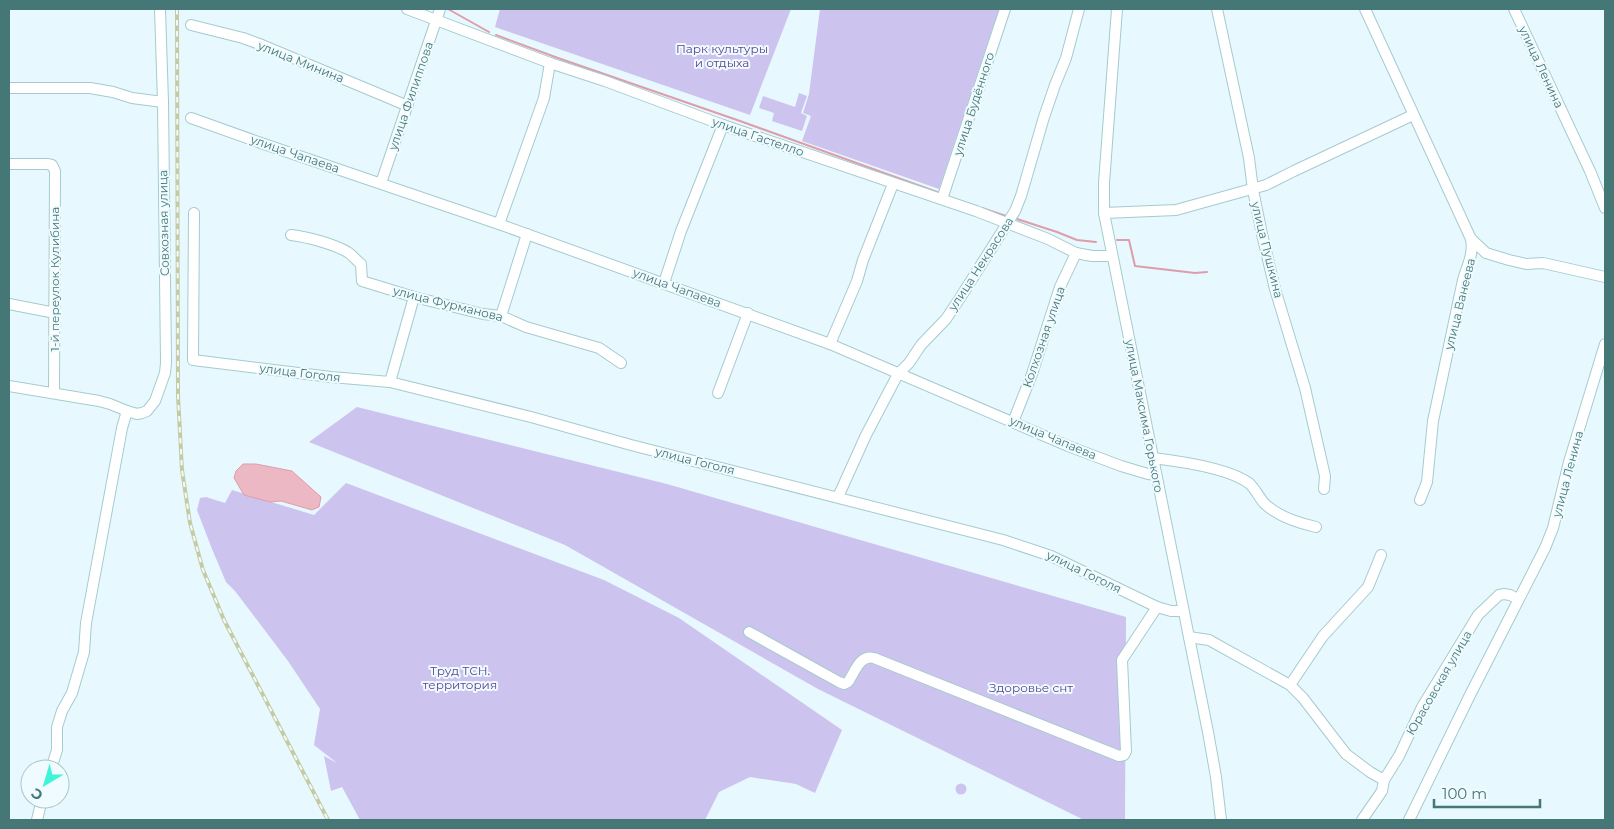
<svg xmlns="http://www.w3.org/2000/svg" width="1614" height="829" viewBox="0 0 1614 829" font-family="Montserrat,sans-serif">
<rect width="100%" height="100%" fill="#e7f9fe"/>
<g fill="#ccc3ee">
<polygon points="500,9 791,9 750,115 495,27"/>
<polygon points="820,9 999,9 939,189 802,141 811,116 803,113 809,94"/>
<polygon points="799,93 807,96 801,113 807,116 802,131 772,121 774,113 759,108 763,96 795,107"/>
<polygon points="357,407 667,484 1126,617 1125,820 1084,820 818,689 565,545 309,442"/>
<polygon points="346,483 604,580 679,618 842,730 815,793 796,784 750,777 719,792 705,820 360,820 342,787 331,791 324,756 337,763 314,745 320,709 288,661 235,591 226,582 212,549 197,510 200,498 206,497 225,503 232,490 314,515"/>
<circle cx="961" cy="789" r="5.5"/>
</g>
<polygon fill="#ebb8c4" stroke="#de9dab" points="243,464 256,464 292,471 321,497 319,507 312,510 281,501 270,502 244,495 234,478 236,471"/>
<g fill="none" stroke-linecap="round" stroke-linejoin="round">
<g stroke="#de9dab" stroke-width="2">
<polyline points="448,9 489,32"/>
<polyline points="496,35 558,58 740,121 937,192"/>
<polyline points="982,208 1006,216"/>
<polyline points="1017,219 1057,232 1077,240 1096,242"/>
<polyline points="1117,240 1129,240 1135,266 1195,273 1207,272"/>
</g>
<defs>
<g id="minor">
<polyline points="407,9 550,63 605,81 723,125 976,211 1048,239 1076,253 1092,256 1112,256"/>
<polyline points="1117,9 1104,183 1104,213 1208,732 1216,777 1221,820"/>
<polyline points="1217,9 1249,158 1253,190 1262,234 1275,289 1305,388 1325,476 1324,489"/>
<path d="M1365,9l106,230c3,15 -4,27 -8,41l-30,141 -6,61 -7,18"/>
<polyline points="1514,9 1590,171 1605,208"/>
<polyline points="191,25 243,38 262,45 408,106"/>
<polyline points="9,88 90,88 113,92 132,98 163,102"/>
<polyline points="191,118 261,143 499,224 830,344 1068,446 1121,466 1148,474 1156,475"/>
<polyline points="9,164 47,164 52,165 55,171 54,393"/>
<polyline points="381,183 440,9"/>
<polyline points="942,199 1005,9"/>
<polyline points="194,213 193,360 331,377 390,382 531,417 631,445 1003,540 1051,556 1157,607 1171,611 1183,611"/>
<polyline points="1104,213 1176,210 1266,185 1294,171 1413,115"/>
<polyline points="499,224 544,98 550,63"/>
<path d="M291,235c16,2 44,9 58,18 4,3 8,8 12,11l1,17 52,16 69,17 18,2 25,11 73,21 22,15"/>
<polyline points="1471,239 1486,253 1509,260 1526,264 1543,263 1605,277"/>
<polyline points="664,283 681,231 723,125"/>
<polyline points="9,304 55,313"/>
<polyline points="501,316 527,234"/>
<polyline points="830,344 857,281 863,260 893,184"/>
<polyline points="390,382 414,297"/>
<polyline points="9,386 99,401 110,404 127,411 137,414 142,413 147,411 155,401 165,373 166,363 163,102 160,9"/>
<polyline points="718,393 748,313"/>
<polyline points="1013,422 1032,374 1060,287 1076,253"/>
<path d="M1153,458c25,3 77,10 97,26 5,5 9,13 14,19 14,14 34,20 52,24"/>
<polyline points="838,497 866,435 898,374 909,363 921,345 946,319 960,298 1015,211 1021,196 1044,117 1055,85 1066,58 1079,9"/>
<path d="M749,632l90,50 5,2 4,-2c7,-10 12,-28 26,-24l245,98 5,-1 2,-4 -4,-91 35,-53"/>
<polyline points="1189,637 1209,640 1290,685 1303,698 1346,754 1370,772 1384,780"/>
<polyline points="1290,685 1323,636 1368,587 1381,555"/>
<polyline points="51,769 57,750 57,727 62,711 72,693 84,652 86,623 122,428 127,411"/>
<polyline points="37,820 42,799"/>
<polyline points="1362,820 1382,791 1384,780 1399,756 1422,707 1478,615 1499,595 1504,594 1510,595 1518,599"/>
<polyline points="1409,820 1470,695 1545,548 1553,528 1569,462 1605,344"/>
</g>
</defs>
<use href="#minor" stroke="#a5cbce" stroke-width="12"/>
<use href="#minor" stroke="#fff" stroke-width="10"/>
<defs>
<polyline id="rail" points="177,9 178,396 182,470 190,523 203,570 224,620 328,820"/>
</defs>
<use href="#rail" stroke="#c4cba3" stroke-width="4"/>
<use href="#rail" stroke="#effbff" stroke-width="2" stroke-dasharray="5.5" stroke-linecap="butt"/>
</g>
<g text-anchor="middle" stroke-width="4" stroke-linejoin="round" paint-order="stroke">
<g font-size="12" fill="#5c438f" stroke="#effbff">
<text x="722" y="53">Парк культуры<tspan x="722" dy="14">и отдыха</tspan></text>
<text x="460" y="675">Труд ТСН.<tspan x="460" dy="14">территория</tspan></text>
<text x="1031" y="692">Здоровье снт</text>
</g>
<g font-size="12" fill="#457776" stroke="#effbff">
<text transform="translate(301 62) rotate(22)" y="4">улица Минина</text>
<text transform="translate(1541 67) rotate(65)" y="4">улица Ленина</text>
<text transform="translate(411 96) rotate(-71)" y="4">улица Филиппова</text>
<text transform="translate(974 104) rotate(-72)" y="4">улица Будённого</text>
<text transform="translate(758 137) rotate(19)" y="4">улица Гастелло</text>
<text transform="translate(295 154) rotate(19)" y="4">улица Чапаева</text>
<text transform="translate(164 223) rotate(-91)" y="4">Совхозная улица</text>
<text transform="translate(1267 250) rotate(76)" y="4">улица Пушкина</text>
<text transform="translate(981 264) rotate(-57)" y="4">улица Некрасова</text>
<text transform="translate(55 279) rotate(-90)" y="4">1-й переулок Кулибина</text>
<text transform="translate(677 288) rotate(20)" y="4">улица Чапаева</text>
<text transform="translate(448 304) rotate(14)" y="4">улица Фурманова</text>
<text transform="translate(1460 304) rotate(-76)" y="4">улица Ванеева</text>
<text transform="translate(1044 337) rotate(-71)" y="4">Колхозная улица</text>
<text transform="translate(300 373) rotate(7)" y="4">улица Гоголя</text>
<text transform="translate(1144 416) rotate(79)" y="4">улица Максима Горького</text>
<text transform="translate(1053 438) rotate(23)" y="4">улица Чапаева</text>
<text transform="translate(695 461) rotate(14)" y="4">улица Гоголя</text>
<text transform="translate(1568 474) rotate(-75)" y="4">улица Ленина</text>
<text transform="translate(1084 572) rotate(26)" y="4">улица Гоголя</text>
<text transform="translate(1439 683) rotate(-60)" y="4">Юрасовская улица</text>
</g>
</g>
<rect width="1614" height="829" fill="none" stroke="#457776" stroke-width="20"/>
<g transform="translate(45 784) rotate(218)"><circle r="24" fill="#effbff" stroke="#abc6c8"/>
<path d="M0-4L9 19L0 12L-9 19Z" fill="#40f4d9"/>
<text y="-8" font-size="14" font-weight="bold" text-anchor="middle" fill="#457776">С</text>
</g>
<path d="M1434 799v8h106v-8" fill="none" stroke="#457776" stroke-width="2.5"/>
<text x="1442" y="799" font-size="15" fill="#457776" stroke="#effbff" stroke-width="4" paint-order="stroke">100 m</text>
</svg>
